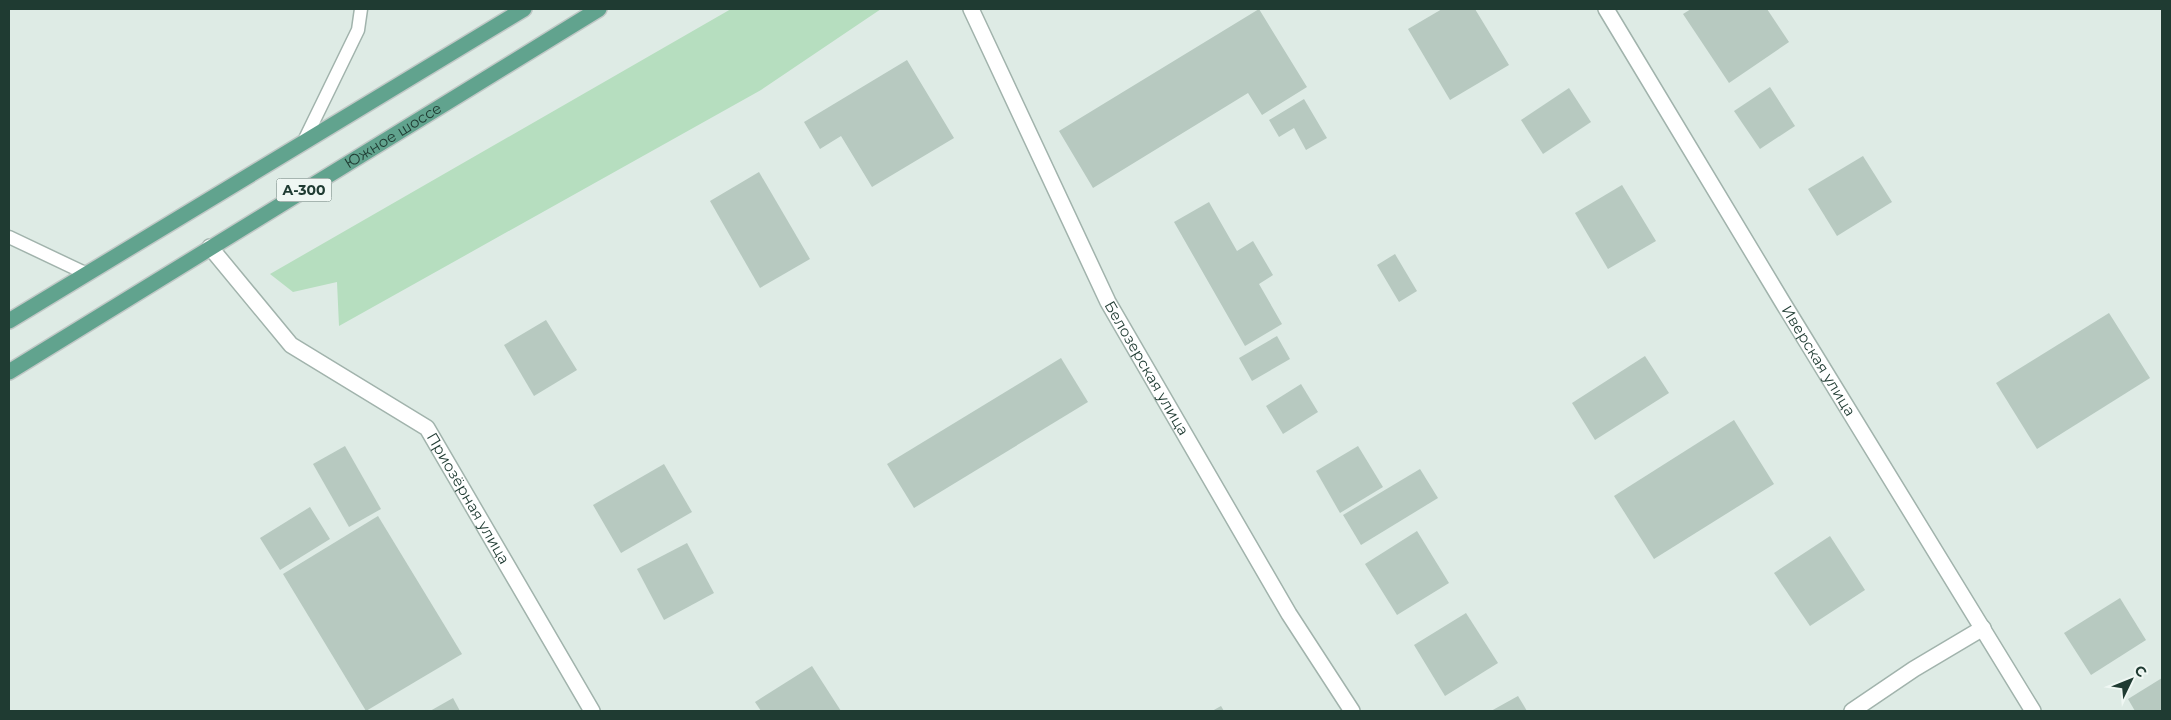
<svg xmlns="http://www.w3.org/2000/svg" width="2171" height="720" viewBox="0 0 2171 720" font-family="Montserrat,sans-serif">
<rect width="100%" height="100%" fill="#deebe5"/>
<polygon fill="#b6debf" points="731,9 881,9 761,90 339,326 337,282 293,292 270,274"/>
<g fill="#b7c9c0">
<polygon points="1259,9 1307,87 1262,115 1248,93 1093,188 1059,131"/>
<polygon points="1442,9 1475,9 1509,65 1450,100 1408,29"/>
<polygon points="1691,9 1767,9 1789,42 1729,83 1683,14"/>
<polygon points="907,60 954,138 872,187 841,136 820,149 804,122"/>
<polygon points="1770,87 1795,126 1760,149 1734,111"/>
<polygon points="1569,88 1591,122 1543,154 1521,120"/>
<polygon points="1304,99 1327,138 1306,150 1294,128 1279,137 1269,120"/>
<polygon points="1863,156 1892,202 1837,236 1808,189"/>
<polygon points="759,172 810,259 760,288 710,201"/>
<polygon points="1622,185 1656,241 1608,269 1575,213"/>
<polygon points="1209,202 1237,251 1253,241 1273,275 1259,284 1282,324 1245,346 1174,222"/>
<polygon points="1395,254 1417,291 1399,302 1377,265"/>
<polygon points="2109,313 2150,378 2037,449 1996,383"/>
<polygon points="546,320 577,370 534,396 504,345"/>
<polygon points="1277,336 1290,359 1252,381 1239,358"/>
<polygon points="1645,356 1669,393 1595,440 1572,403"/>
<polygon points="1061,358 1088,402 914,508 887,464"/>
<polygon points="1301,384 1318,412 1283,434 1266,406"/>
<polygon points="1734,420 1774,484 1654,559 1614,496"/>
<polygon points="345,446 381,509 349,527 313,464"/>
<polygon points="1358,446 1383,487 1340,513 1316,471"/>
<polygon points="664,464 692,512 621,553 593,505"/>
<polygon points="1420,469 1438,498 1361,545 1343,515"/>
<polygon points="310,507 330,539 280,570 260,538"/>
<polygon points="378,516 462,654 366,711 283,574"/>
<polygon points="1417,531 1449,583 1397,615 1365,564"/>
<polygon points="1830,536 1865,590 1810,626 1774,573"/>
<polygon points="687,543 714,593 664,620 637,569"/>
<polygon points="2120,598 2146,640 2091,675 2064,633"/>
<polygon points="1466,613 1498,663 1445,696 1414,645"/>
<polygon points="812,666 841,711 761,711 755,702"/>
<polygon points="2162,678 2162,711 2135,711 2128,699"/>
<polygon points="1518,696 1527,711 1491,711"/>
<polygon points="453,698 460,711 430,711"/>
<polygon points="1221,706 1224,711 1212,711"/>
</g>
<g fill="none" stroke-linecap="round" stroke-linejoin="round">
<defs>
<g id="service">
<polyline points="303,143 358,30 361,9"/>
<polyline points="9,237 87,274"/>
</g>
<g id="minor">
<path id="s1" d="M971,9l137,293 181,312 63,97"/>
<path id="s2" d="M1606,9l177,294 250,408"/>
<path id="s3" d="M210,247l81,98 136,83 165,283"/>
<polyline points="1852,711 1914,669 1983,628"/>
</g>
<g id="primary">
<polyline points="9,321 524,9"/>
<path id="s4" d="M9,372l590,-363"/>
</g>
</defs>
<use href="#service" stroke="#a1b3ac" stroke-width="15"/>
<use href="#minor" stroke="#a1b3ac" stroke-width="18"/>
<use href="#primary" stroke="#c0c8c6" stroke-width="18"/>
<use href="#service" stroke="#fff" stroke-width="12"/>
<use href="#minor" stroke="#fff" stroke-width="15"/>
<use href="#primary" stroke="#61a38e" stroke-width="15"/>
</g>
<g text-anchor="middle" stroke-width="4" stroke-linejoin="round" paint-order="stroke">
<rect fill="#eff7f3" stroke="#5d736c" stroke-width="1" x="276.5" y="178.5" width="55" height="23" rx="4"/>
<g font-size="14" font-weight="bold" fill="#1f3b32">
<text x="304" y="195">А-300</text>
</g>
<g font-size="15" fill="#1f3b32" stroke="#eff7f3">
<text dy="5" stroke="none"><textPath href="#s4" startOffset="451">Южное шоссе</textPath></text>
<text dy="5" stroke="none"><textPath href="#s2" startOffset="411">Иверская улица</textPath></text>
<text dy="5" stroke="none"><textPath href="#s1" startOffset="400">Белозерская улица</textPath></text>
<text dy="5" stroke="none"><textPath href="#s3" startOffset="368">Приозёрная улица</textPath></text>
</g>
</g>
<rect width="2171" height="720" fill="none" stroke="#1f3b32" stroke-width="20"/>
<g transform="translate(2131 680) rotate(47)" stroke="#eff7f3" stroke-width="4" paint-order="stroke">
<path d="M0-4L9 19L0 12L-9 19Z" fill="#1f3b32"/>
<text y="-8" font-size="14" font-weight="bold" text-anchor="middle" fill="#1f3b32">С</text>
</g>
</svg>
